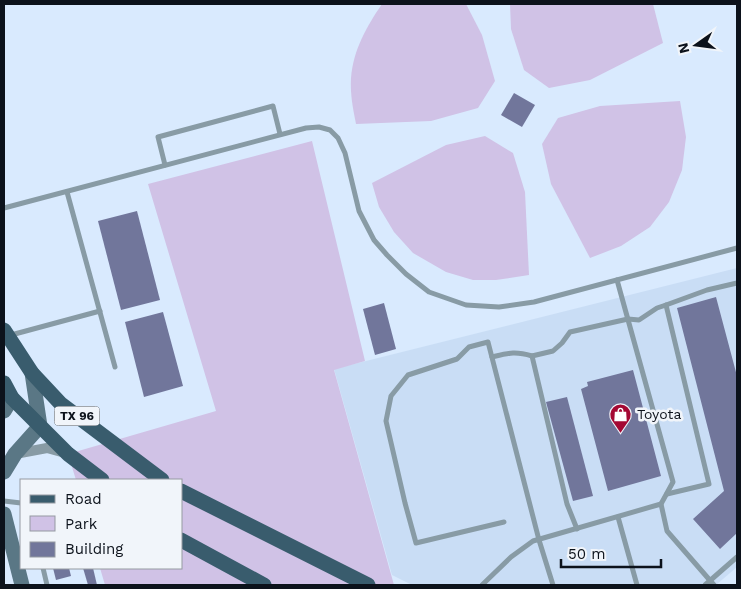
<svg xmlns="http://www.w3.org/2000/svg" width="741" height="589" viewBox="0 0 741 589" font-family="'Work Sans',sans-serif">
<rect width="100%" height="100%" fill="#d9eafe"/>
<polygon fill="#c9ddf5" points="737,268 737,567 716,585 412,585 392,575 334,369"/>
<g fill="#d0c2e6">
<path d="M382,4h84l16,31 13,46 -17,27 -47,13 -75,3c-3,-15 -6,-30 -5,-46 2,-28 16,-52 31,-74z"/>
<polygon points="510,4 653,4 663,43 590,80 549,88 524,70 511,29"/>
<polygon points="680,101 686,137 682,170 669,202 650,227 621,246 590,258 551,184 542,144 558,118 600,106"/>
<polygon points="485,136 513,153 525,192 529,275 496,280 473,280 446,272 413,253 394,232 379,207 372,183 446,145"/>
<polygon points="312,141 365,361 334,370 394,585 105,585 100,568 181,568 181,480 76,480 68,454 216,411 148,184"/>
</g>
<g fill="#71769b">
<polygon points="514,93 535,105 522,127 501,115"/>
<polygon points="137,211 160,300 121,310 98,221"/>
<polygon points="716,297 737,376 737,533 720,549 693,519 724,491 677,308"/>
<polygon points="384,303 396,349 375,355 363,309"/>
<polygon points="163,312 183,386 144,397 125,322"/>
<polygon points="633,370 661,476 608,491 581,389 588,386 587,382"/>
<polygon points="567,397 593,496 573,501 546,402"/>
<polygon points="53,568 69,568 71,576 56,580"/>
<polygon points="83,568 93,568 97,585 88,585"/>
</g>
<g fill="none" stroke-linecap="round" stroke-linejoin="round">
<g stroke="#889ba5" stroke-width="5">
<polyline points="165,165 158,137 273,106 280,134"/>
<polyline points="67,192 115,367"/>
<polyline points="4,208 306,128 319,127 330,130 338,138 345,153 359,211 374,240 387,255 406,274 429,292 466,305 499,307 534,302 737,248"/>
<polyline points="617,280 673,482 661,504 667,531 714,585"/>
<polyline points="666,305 709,484 667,494"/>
<polyline points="11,335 100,311"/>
<path d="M492,357c17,-4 23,-6 40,-1"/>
<polyline points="4,501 21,503"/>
<polyline points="618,517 637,585"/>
<polyline points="504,522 416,543 405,503 386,421 391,396 408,375 457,359 469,347 488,342 539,540 553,585"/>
<polyline points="577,529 567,504 532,356 553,351 562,343 570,332 628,319 639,320 657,308 666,305 707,290 737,283"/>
<polyline points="43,568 47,585"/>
<polyline points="482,585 511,557 533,541 661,504"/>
<polyline points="705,585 737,557"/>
</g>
<polyline stroke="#889ba5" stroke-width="10" points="15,454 47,448 65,453"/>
<g stroke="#5a7785" stroke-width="15">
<polyline points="4,411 12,398"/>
<polyline points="4,472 15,454 40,426 32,373"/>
<polyline points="4,514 22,585"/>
</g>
<g stroke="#395c6d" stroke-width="15">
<polyline points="4,330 32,373 61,404 162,480"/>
<polyline points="4,383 12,398 68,454 102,480"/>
<polyline points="181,491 368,585"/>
<polyline points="181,540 264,585"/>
</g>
</g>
<defs>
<symbol id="shop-pin" viewBox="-11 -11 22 30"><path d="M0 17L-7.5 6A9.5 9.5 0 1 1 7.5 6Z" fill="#a40833" stroke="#f1f5fa"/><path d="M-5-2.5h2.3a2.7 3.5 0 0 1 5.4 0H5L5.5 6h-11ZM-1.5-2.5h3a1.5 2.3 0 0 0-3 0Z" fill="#fff"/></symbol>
</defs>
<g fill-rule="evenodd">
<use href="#shop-pin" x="608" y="402" width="25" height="34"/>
</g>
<g text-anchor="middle" stroke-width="5" stroke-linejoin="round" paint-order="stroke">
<rect fill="#f1f5fa" stroke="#51565e" stroke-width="1" x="54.5" y="406.5" width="45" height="19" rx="4"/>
<g font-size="12" font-weight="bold" fill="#0c121b">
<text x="77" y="420">TX 96</text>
</g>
<g font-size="14" fill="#0c121b" stroke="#f1f5fa" text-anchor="start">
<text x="637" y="419">Toyota</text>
</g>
</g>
<rect width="741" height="589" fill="none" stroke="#0c121b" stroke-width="10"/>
<rect x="20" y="479" width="162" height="90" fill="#f1f5fa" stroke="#959aa1"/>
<rect x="30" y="495" width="25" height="8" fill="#395c6d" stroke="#959aa1"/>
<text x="65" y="504" font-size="15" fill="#0c121b">Road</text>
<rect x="30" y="516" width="25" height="15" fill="#d0c2e6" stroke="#959aa1"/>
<text x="65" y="529" font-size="15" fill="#0c121b">Park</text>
<rect x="30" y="542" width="25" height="15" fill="#71769b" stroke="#959aa1"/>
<text x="65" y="554" font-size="15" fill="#0c121b">Building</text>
<g transform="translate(696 45) rotate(256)" stroke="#f1f5fa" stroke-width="4" paint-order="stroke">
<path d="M0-4L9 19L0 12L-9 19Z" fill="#0c121b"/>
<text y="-8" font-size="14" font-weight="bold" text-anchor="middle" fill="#0c121b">N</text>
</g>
<path d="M561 559v8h100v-8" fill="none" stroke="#0c121b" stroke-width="2.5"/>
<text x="568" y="559" font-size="15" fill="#0c121b" stroke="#f1f5fa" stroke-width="4" paint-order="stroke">50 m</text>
</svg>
